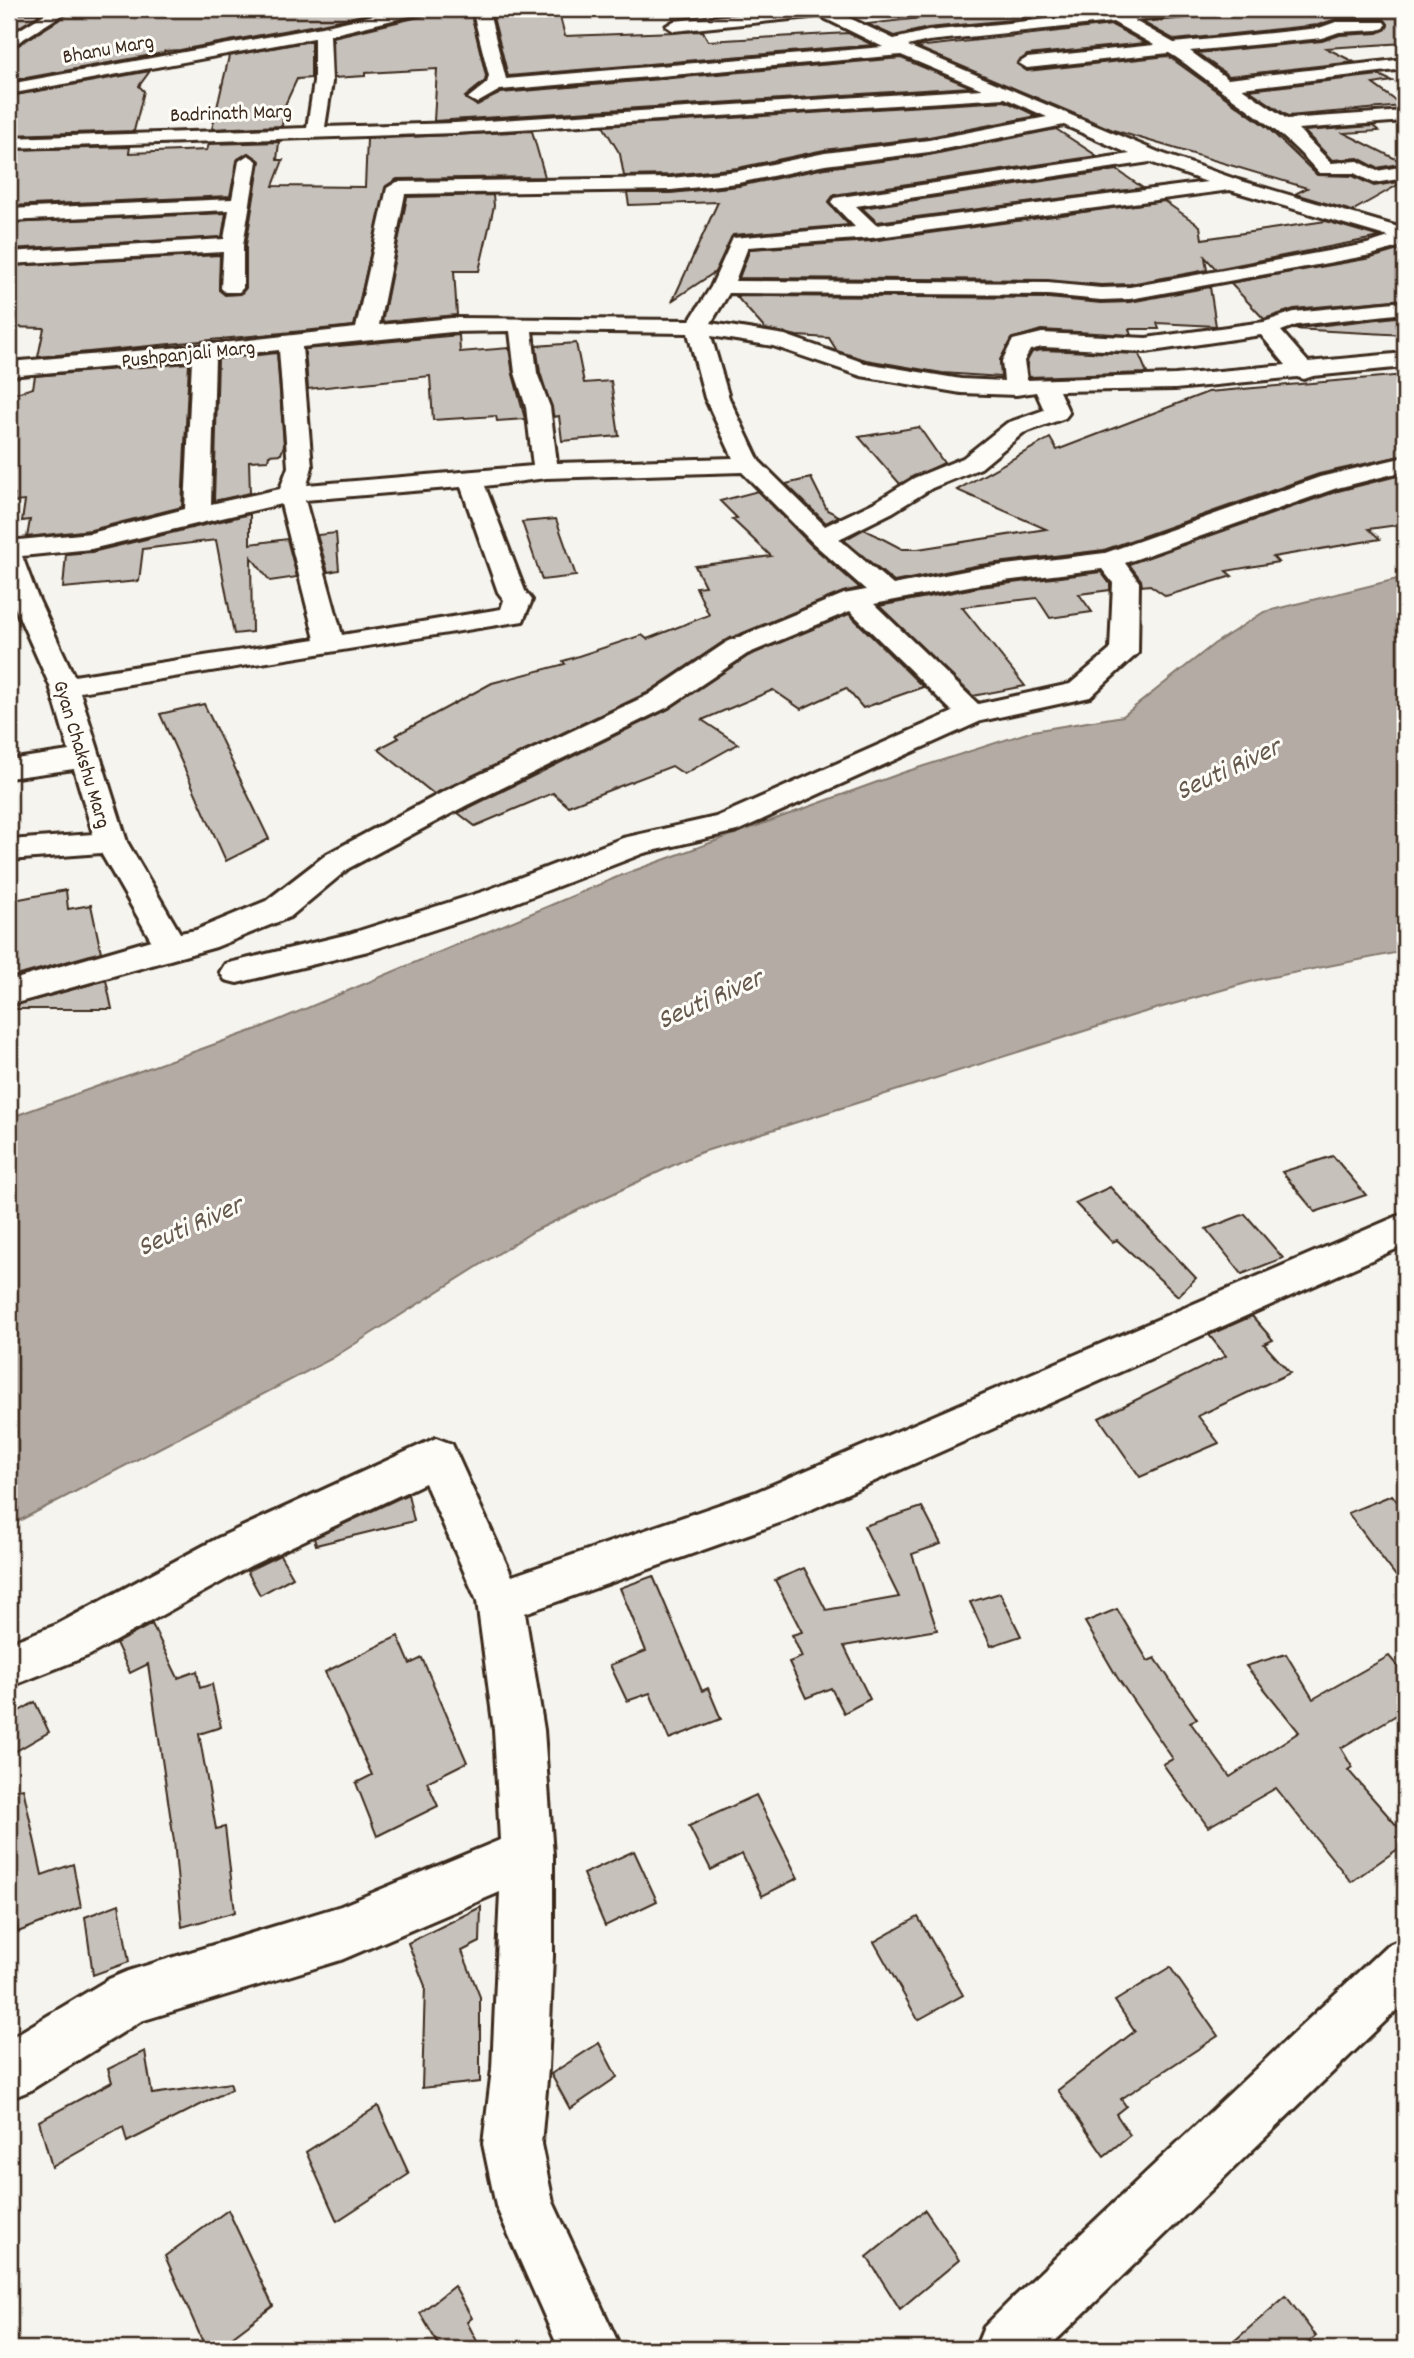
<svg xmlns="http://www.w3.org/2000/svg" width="1414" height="2358" viewBox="0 0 1414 2358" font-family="Dekko,sans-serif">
<rect width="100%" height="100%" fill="#f5f4ee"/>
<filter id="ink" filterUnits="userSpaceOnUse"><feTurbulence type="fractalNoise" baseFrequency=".0143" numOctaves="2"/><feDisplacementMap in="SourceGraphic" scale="14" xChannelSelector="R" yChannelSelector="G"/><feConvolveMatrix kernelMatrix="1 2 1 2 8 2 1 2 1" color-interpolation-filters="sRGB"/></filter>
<g filter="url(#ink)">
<polygon fill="#b4aca4" stroke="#84786e" stroke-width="2" points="1405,577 1405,951 1257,980 1138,1014 699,1153 534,1231 331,1359 9,1526 9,1118 260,1028 622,875 902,773 1033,731 1123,716 1214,644 1264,612"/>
<g fill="#c7c1bb" stroke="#3b2a1e" stroke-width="2">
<polygon points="210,9 390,9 321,24 180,50 165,51 163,53 15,80 9,73 9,63 14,59 9,51 70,13"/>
<polygon points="431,9 470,9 486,76 485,81 465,97 476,105 501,93 901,58 971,87 434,121 437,69 365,73 365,76 334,78 333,37 427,15"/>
<polygon points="491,9 558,9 565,36 703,31 708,41 848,33 873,45 508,76"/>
<polygon points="1001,9 1090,9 1092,12 928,28 894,36 867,24"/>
<polygon points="1220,9 1228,12 1262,9 1405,9 1405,43 1326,48 1354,62 1229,76 1197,53 1322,41 1340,35 1378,33 1386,29 1388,24 1384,19 1336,19 1318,25 1175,40 1142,22 1199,17 1209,10"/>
<polygon points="9,14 41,14 9,33"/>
<polygon points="1112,25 1145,43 1027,55 1017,64 1027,71 1168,56 1268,128 1317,175 1353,176 1374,186 1405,181 1352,211 1295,194 1307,188 1113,130 916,47"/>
<polygon points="311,41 311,78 297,79 285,105 282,126 212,129 229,56"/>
<polygon points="150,71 139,86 144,91 134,131 9,135 10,96"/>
<polygon points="1379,75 1392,81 1373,84 1403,106 1288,116 1249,90"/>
<polygon points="1005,101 1037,116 929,137 824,150 738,168 671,175 624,176 620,154 603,126"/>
<polygon points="1373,126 1379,131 1344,133 1404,163 1377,168 1358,158 1332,160 1304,131"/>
<polygon points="1056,129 1097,156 834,195 829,204 849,225 733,235 715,272 673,300 718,202 629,205 627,193 671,193 739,186 825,168 929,155"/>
<polygon points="532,131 545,177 397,179 386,186 354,326 38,357 44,328 9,327 9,266 220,255 219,290 225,295 241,294 246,288 246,245 260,161 249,153 238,159 230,196 9,206 9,150 130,147 129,153 207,150 209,144 279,142 277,160 283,160 273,186 365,187 367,139"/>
<polygon points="1117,170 1143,188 877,222 862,208"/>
<polygon points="493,195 494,206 479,271 454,271 457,315 382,322 407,197"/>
<polygon points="1164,201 1200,226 1202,239 1326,221 1380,237 1216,269 1205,257 1207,270 1130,284 1101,285 1048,280 739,278 750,249 871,241"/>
<polygon points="226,213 222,237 9,249 9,223"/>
<polygon points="1405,248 1405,299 1294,309 1264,319 1230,283 1371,258"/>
<polygon points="1210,287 1216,326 1157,323 1159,329 1129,329 1131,335 1041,330 1011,339 1000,360 1001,377 942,373 866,360 837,351 829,338 797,336 765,329 736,296 1048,298 1101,303 1130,302"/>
<polygon points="1405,316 1405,335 1292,329 1298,328"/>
<polygon points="459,335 460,352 509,348 513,374 525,419 497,421 496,416 433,420 430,376 308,389 305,349"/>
<polygon points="576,343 584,383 611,381 619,436 562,441 559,416 554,417 540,372 536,346"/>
<polygon points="1042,350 1139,354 1147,373 1029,377 1027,361 1032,352"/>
<polygon points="277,353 284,445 281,454 269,455 268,460 249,461 250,493 214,501 218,359"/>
<polygon points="189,363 182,507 91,530 27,537 30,520 22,521 25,501 14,502 15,494 9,495 9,395 33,388 35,376"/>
<polygon points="1405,375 1405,455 1319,474 1104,550 980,565 894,582 844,540 864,529 902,549 918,549 1046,529 957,490 1050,438 1057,450 1208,392"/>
<polygon points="919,427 944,463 900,484 859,437"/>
<polygon points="1405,474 1405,524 1369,529 1380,539 1273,557 1278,562 1226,571 1232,576 1166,596 1150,585 1142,586 1141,580 1129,564 1338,491"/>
<polygon points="811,478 827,510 839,516 826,523 786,484"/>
<polygon points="758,491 811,545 860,588 843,592 726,640 647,693 434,794 378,749 399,738 396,735 492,683 565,664 563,661 642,635 647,639 709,615 696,587 705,586 695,566 771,556 732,519 737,518 720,501"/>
<polygon points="250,514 250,544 287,539 297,577 270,581 251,557 252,632 234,634 216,540 143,549 139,581 63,588 66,554 92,552"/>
<polygon points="556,519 576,576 542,580 522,522"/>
<polygon points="336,533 339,570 328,572 317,535"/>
<polygon points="1101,572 1110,584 1110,590 1079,594 1092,612 1050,618 1037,598 962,607 1025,686 973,696 879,606 980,587"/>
<polygon points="849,614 923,687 863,708 846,688 801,709 773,690 702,720 738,744 684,774 672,766 568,806 553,793 475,826 458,813 669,709 748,656"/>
<polygon points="204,704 269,839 226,861 160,714"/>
<polygon points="66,890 68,909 91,905 101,952 9,978 9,901"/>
<polygon points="106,980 112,1009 9,1009 9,1007"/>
<polygon points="1333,1156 1366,1195 1315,1212 1282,1172"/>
<polygon points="1110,1187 1196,1278 1178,1296 1117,1240 1112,1242 1075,1203"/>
<polygon points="1245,1214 1283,1258 1242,1274 1206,1229"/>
<polygon points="1252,1316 1273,1340 1264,1344 1290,1373 1198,1416 1219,1443 1140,1477 1099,1418 1226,1356 1209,1335"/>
<polygon points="408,1494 414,1521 316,1545 314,1538"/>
<polygon points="1392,1495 1405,1511 1405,1588 1348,1513"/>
<polygon points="922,1507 941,1544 912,1554 937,1630 844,1646 870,1699 844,1713 831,1688 806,1698 789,1662 802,1657 792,1635 802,1632 775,1580 804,1568 826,1610 899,1597 864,1526"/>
<polygon points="280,1555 293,1577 260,1595 247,1571"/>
<polygon points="653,1576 702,1691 708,1688 721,1719 669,1739 650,1693 627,1701 610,1665 646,1651 620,1588"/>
<polygon points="1000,1593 1021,1636 991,1646 970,1602"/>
<polygon points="1117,1609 1148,1661 1155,1658 1197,1719 1190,1722 1230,1777 1299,1732 1246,1666 1286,1654 1313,1699 1389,1656 1405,1675 1405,1710 1341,1748 1352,1767 1348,1770 1405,1835 1405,1844 1351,1882 1276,1788 1208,1827 1163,1764 1173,1759 1117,1677 1085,1622"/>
<polygon points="152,1624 178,1678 197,1671 200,1688 212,1684 221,1727 199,1734 216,1829 225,1827 235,1912 182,1927 174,1841 148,1664 130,1673 116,1643"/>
<polygon points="398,1636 410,1664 422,1658 467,1762 427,1782 438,1806 377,1836 356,1783 372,1775 325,1672"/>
<polygon points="35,1702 49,1732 9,1755 9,1717"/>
<polygon points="23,1788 42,1875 73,1864 81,1907 18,1932 9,1870 9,1790"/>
<polygon points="756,1795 798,1878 762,1896 742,1854 711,1870 689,1826"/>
<polygon points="634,1851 657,1901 605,1926 583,1874"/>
<polygon points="119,1904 129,1962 93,1975 85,1917"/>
<polygon points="481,1907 480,1942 462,1951 480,1997 480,2082 422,2088 425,1986 408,1943"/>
<polygon points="918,1917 963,1995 918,2020 874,1942"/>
<polygon points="1170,1967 1218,2036 1121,2099 1126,2106 1116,2114 1130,2135 1104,2156 1058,2090 1135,2031 1115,2001"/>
<polygon points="599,2043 617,2077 570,2109 551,2074"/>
<polygon points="145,2051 152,2094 230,2083 232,2089 127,2142 123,2127 52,2167 39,2121 112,2082 108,2069"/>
<polygon points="378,2106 409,2174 337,2221 306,2152"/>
<polygon points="228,2210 273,2306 216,2349 206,2349 165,2256"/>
<polygon points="925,2210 959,2260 900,2309 867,2257"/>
<polygon points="454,2286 472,2318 467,2322 481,2349 441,2349 420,2313"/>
<polygon points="1286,2296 1316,2336 1300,2349 1225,2349"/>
</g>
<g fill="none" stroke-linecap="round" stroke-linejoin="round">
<defs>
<g id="minor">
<polygon points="53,9 71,9 9,48 9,36"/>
<path d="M401,9h27l-2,3 -96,23 2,47 -7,45 130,-4 527,-34 -81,-34 -401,35 -23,13 -9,-5 19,-15 2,-7 -17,-67h16l18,70 377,-32 -63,-31 -146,15 -8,-5 8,-5 123,-12h33l64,30 34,-8 170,-17 -6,-5h19l7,3 36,-3h53l-8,5 -66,6 41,23 145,-15 17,-6h48l2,3 -2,3 -6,2 -39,2 -17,6 -132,13 38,28 177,-20v10l-163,19 45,31 118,-8v10l-107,8 33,34 27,-2 19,10 28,-5v12l-31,5 -20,-10h-35c-32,-37 -65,-60 -105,-88 -16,-11 -28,-22 -45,-32l-142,15 -8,-5 8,-5 127,-13 -41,-23 -185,19 -20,5 250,106 80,28 167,49v16l-34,10 -241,44 -29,1 -53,-5 -319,-2 -18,30 74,12 80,28 96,16 43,2 -2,-20 11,-21 29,-7 104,5 118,-16 30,-10 111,-11v12l-108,12 -16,6 27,31 97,-9v14l-92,9 -9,3 -7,-2 -122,12 -116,2 10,22 -4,5 -42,15 -42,35 -49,20 -39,24 -54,27 54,46 87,-17 125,-15 215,-76 85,-20v14l-68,17 -212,75 14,19 -1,71 -48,44 -109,24 -244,110 -93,22 -135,52 -141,46 -131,32 -12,-3 -5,-8 5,-8 124,-30 136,-43 138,-53 93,-21 237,-105 -103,-101 -103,43 -79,53 -201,98 -118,63 -59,49 -74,30 -207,58v-24l142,-41 -50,-87 -92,7v-20l84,-6 -19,-65 -65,9v-18l60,-9 -19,-65 -41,-92v-53l82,-8 94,-24 7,-149 -183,16v-14l195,-17 152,-17 31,-140 10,-6 274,-4 67,-7 87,-18 104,-13 118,-23 -42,-19 -550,35 -446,15v-10l298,-10 7,-46v-44l-305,56v-10l313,-57zM1064,125l66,29 -296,44 -3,4 24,25 -122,11 -22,49 -21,33 -238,-2 -73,7 26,-131 266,-4 67,-7 87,-18 104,-13zM1150,162l57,20 -331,43 -20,-19zM1230,190l159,47 -22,7 -237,43 -29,1 -53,-5 -313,-2 13,-34 123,-9zM510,331l5,42 11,34 7,59 -226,19 5,-18 -10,-120 150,-15zM532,331l156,2 17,65 28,60 -176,5 -7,-56 -13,-34zM1261,335l25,30 -111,10 -148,5 -3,-19 6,-11 12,-3 104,5zM711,336l62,10 88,30 100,17 55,2 20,-3 8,18 -37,13 -44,35 -49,20 -39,24 -50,24 -66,-65 -30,-63zM279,350l9,117 -8,22 -69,15 4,-147zM742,472l71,71 53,47 -22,4 -117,48 -79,53 -203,96 -118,63 -61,47 -70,29 -16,3 -53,-91 -47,-150 443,-71 9,-21 -7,-9 -40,-105 61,-8zM461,487l37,105 6,8 -3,9 -159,26 -37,-135zM281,504l34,135 -241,37 -37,-80 -15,-40 69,-7zM1102,569l11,14 -3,67 -40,34 -92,20 -104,-100 106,-20z"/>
<polygon points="248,155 257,161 243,245 243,288 239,292 225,292 221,288 223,252 9,264 9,252 224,239 229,210 9,221 9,209 232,199 239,161"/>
<polygon points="1405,1213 1405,1245 785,1521 525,1613 544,1730 553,1855 553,1956 548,2069 541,2144 553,2202 621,2349 559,2349 496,2206 483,2144 492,2069 500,1892 341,1960 141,2021 29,2091 9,2099 9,2039 109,1979 128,1971 341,1906 500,1840 494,1730 477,1601 425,1483 250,1566 90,1655 9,1687 9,1643 56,1625 218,1538 436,1438 452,1444 512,1576 756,1492"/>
<polygon points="1405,1938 1405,2002 1047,2349 975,2349 984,2327 1011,2300 1386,1946"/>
</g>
</defs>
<use href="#minor" stroke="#3b2a1e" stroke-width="6"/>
<use href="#minor" fill="#fdfcf7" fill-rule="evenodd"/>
</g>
</g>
<g text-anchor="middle" stroke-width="6" stroke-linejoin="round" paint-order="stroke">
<g font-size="21" fill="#3b2a1e" stroke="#fdfcf7">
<text transform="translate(108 48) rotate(-10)" y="7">Bhanu Marg</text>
<text transform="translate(231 112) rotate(-2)" y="7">Badrinath Marg</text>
<text transform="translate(188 353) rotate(-6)" y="7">Pushpanjali Marg</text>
<text transform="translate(83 754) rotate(73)" y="7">Gyan Chakshu Marg</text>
</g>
<g font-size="28" font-style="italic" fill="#65584d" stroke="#fdfcf7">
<text transform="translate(1227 767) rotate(-25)" y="10">Seuti River</text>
<text transform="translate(709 997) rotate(-24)" y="10">Seuti River</text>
<text transform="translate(189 1224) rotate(-24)" y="10">Seuti River</text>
</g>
</g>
<rect width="1414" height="2358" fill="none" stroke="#fdfcf7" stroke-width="35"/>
<rect x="18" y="18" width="1379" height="2323" fill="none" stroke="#3b2a1e" stroke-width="2.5" filter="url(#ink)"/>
</svg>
